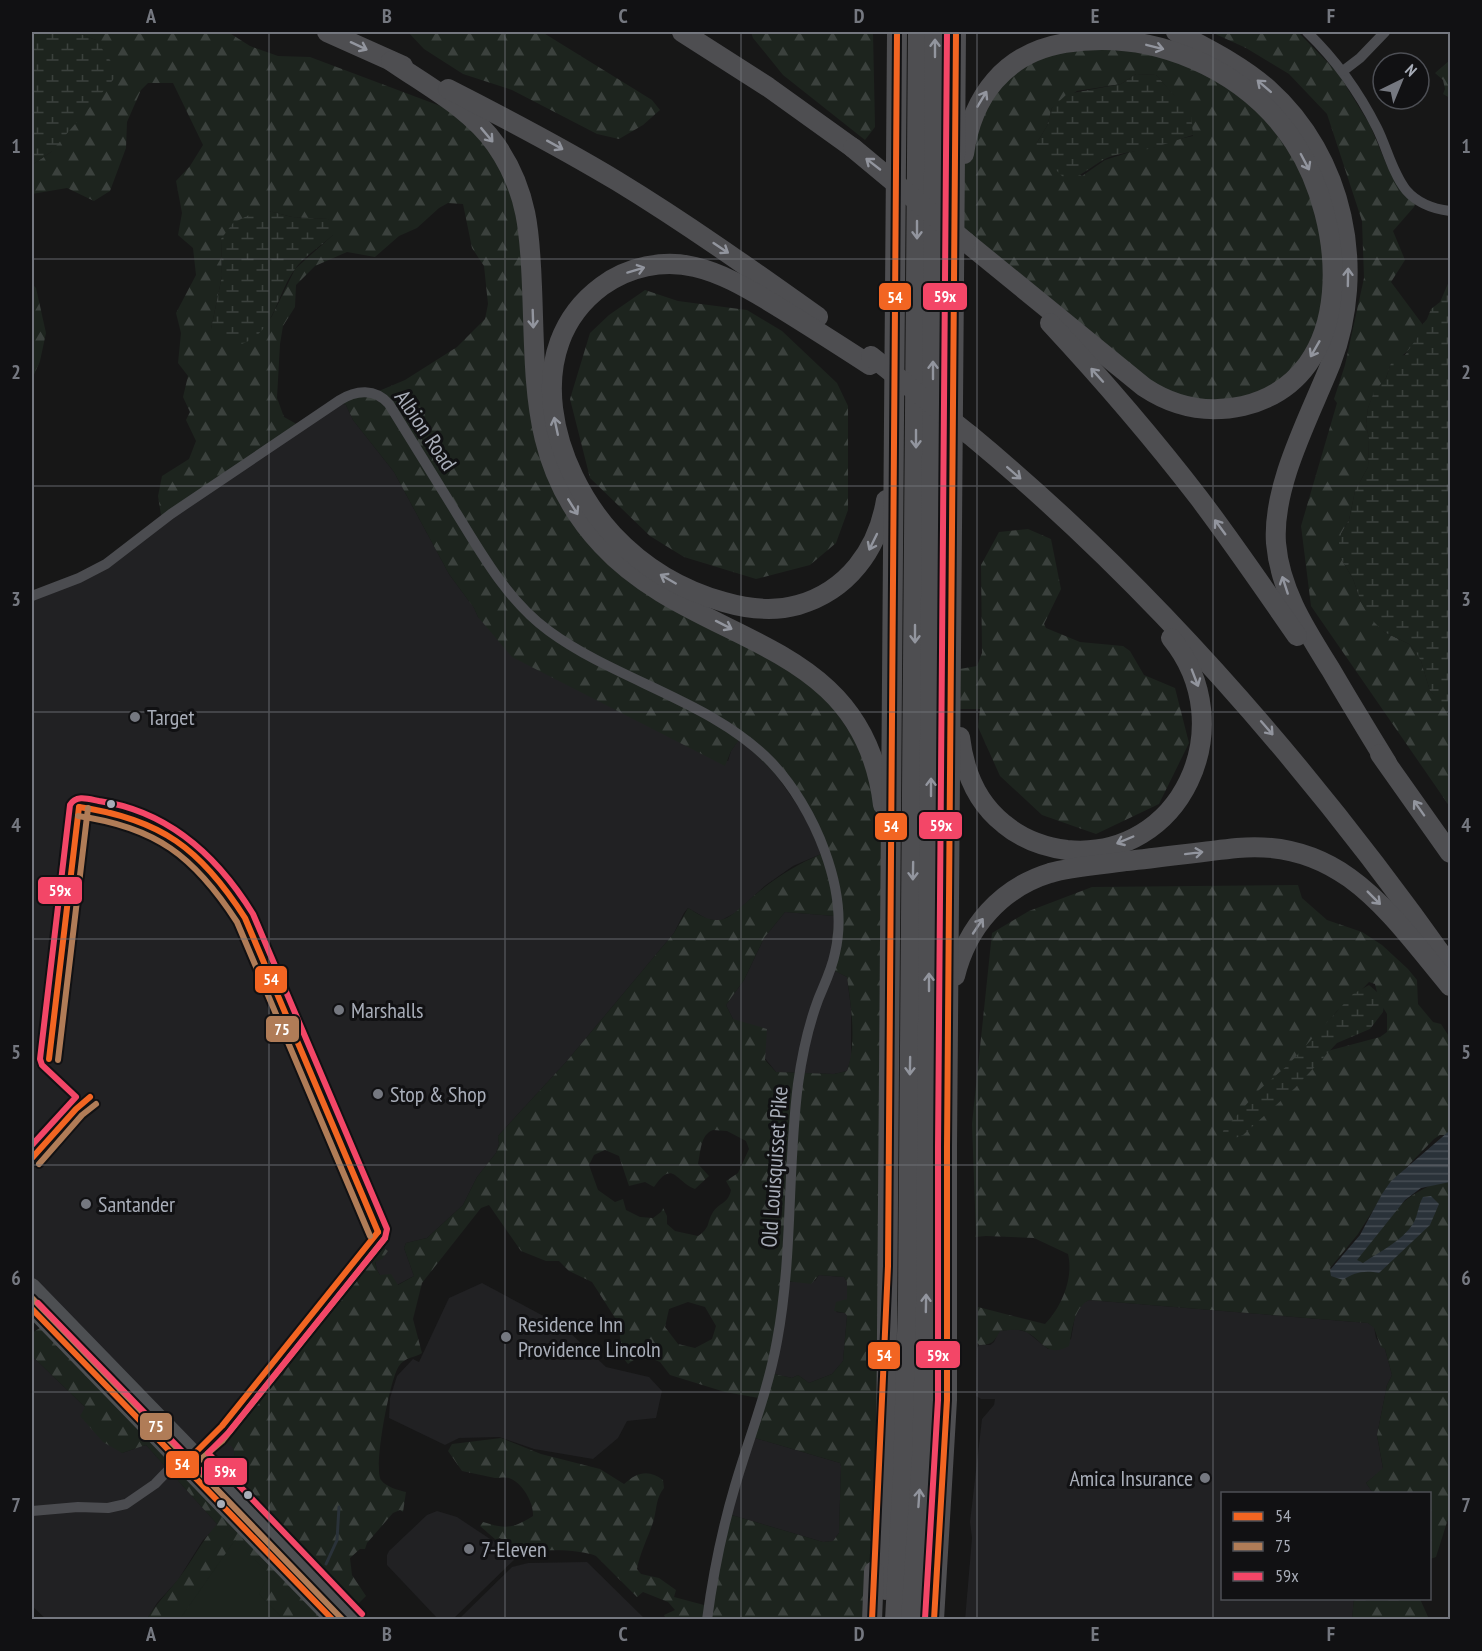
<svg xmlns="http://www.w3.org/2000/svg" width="1482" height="1651" viewBox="0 0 1482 1651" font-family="'PT Sans Narrow',sans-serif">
<defs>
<pattern id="forest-firs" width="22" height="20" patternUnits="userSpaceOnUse" patternTransform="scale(1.5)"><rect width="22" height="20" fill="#1d241e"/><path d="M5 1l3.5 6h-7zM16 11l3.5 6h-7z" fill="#3b413d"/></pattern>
<pattern id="wetland-marsh" width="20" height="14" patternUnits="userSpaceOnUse" patternTransform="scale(1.5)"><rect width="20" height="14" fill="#1d241e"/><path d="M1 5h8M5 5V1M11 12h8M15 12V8" fill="none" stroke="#3b413d"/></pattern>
<pattern id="water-rules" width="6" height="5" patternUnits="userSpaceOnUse" patternTransform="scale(1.5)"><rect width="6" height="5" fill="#2a3239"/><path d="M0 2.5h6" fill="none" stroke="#464d54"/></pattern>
</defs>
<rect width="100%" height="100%" fill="#171717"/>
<g fill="#212123">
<polygon points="340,402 346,405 353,420 394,472 449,574 474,608 478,617 728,761 731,751 739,739 769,765 789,793 806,818 821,854 793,866 766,885 735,913 720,921 707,919 688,908 684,913 674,933 566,1062 498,1136 499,1144 496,1153 477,1177 463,1205 427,1238 406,1243 404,1248 414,1276 397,1285 380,1275 377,1270 375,1261 388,1251 382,1247 224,1443 230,1443 234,1449 234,1463 215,1476 32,1288 32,596 104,568 136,542"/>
<polygon points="785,912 835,916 830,968 847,977 851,1008 851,1058 847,1071 834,1074 776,1072 733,1019 726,1005 744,980 764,938"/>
<polygon points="819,1275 844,1277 847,1282 847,1300 836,1312 845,1313 847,1316 843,1361 832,1374 809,1383 798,1375 792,1378 770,1373 784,1282 815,1281"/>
<polygon points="482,1283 564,1327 606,1367 649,1377 662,1391 656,1418 627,1421 618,1438 593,1459 534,1449 499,1437 459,1438 445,1445 389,1418 390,1398 397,1376 413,1359 419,1362 449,1298"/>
<polygon points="1089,1300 1368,1323 1374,1327 1376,1338 1385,1349 1392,1375 1387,1385 1377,1435 1383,1469 1366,1483 1373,1493 1222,1494 1222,1598 1354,1599 1352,1619 965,1620 972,1538 970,1522 982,1419 994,1405 995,1399 981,1399 976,1396 977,1348 979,1345 990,1345 994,1342 999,1331 1015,1329 1027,1332 1048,1349 1071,1339 1075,1316 1083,1303"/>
<polygon points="32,1356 85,1407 122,1453 146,1445 218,1525 203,1540 178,1580 157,1603 147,1619 46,1619 32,1606"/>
<polygon points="755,1438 840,1463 841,1466 839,1533 833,1541 823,1542 728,1514"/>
<polygon points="437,1511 457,1517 517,1557 453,1619 438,1619 387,1565 387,1555 389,1551 427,1515"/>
<polygon points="587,1562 645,1619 459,1619 512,1567 528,1563"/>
</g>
<g fill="url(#forest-firs)" fill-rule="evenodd">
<path d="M75,32h153l22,14 28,10 32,1 141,53 38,32 27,49 13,137 70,219 217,135 57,85 11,104 -3,536 -12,212h-203l-2,-4 11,-5 -7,-8 -25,-10 -6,5 -41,-41c-17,-7 -63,-8 -79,0l-7,-14 -11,-4 -3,2 -16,-14 3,-4c23,7 29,7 50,-6 1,-13 -11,-34 -24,-38 -4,-1 -10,0 -14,0 -11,-2 -22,-5 -33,-7l-14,-20 4,-7 49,-6 40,16 59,15 24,15c13,-12 25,-15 39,-4l1,8c-8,10 -7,19 -10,31 -5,17 -14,33 -17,50l4,5 18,4 17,12 -2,7 30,8 24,-91 95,28 10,-1 6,-8 2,-67 -1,-3 -85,-25 4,-40 -34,-6 -55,-17 -10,-13 -12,-5h-10l-10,7 -4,-5 -7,-38 -25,-39 -23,-11 -10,-10h-13l-25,-10 -32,-46 -8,3 -59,75 -9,36 9,34c-8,5 -17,4 -23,13 -9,12 -26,102 -18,114 5,7 17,10 25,12l-3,20 -3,-2 -7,3 -26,30 -2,6h-5l-10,9 2,17 14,21 -17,17 -134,-137 19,-14c0,-13 2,-15 -11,-20l160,-195 5,4 -6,8 -7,3 2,8 3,5 11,-1 7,11 16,-9 -10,-28 2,-5 21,-5 36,-33 14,-28 19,-24 3,-9 -1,-8 68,-74 108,-129 14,-25c9,5 19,13 30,12 9,0 18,-8 24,-14 26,-23 47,-38 79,-52 -5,-12 -9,-24 -15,-35 -16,-32 -41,-57 -67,-79l-8,11 -6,15 -213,-109 -34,-40 -4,-9 -25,-34 -55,-102 -41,-52 -7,-15 -6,-3 34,-9 31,-13 52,-33 28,-28 3,-15 -4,-38 -12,-18 -9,-44 -15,-1 -9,5 -22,20 -18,8 -24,21 -28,-5 -32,14 -19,19 -1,22 -12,19 -3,18 -3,54 7,19 18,10 -140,94 -4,-25 4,-20 27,-17 7,-18 -10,-21 4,-8 -7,-15 5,-21 -10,-13 3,-30 -5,-20 20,-38 -3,-27 -15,-13 4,-22 -6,-32 14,-15 13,-21 -30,-62h-25l-7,7 -14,32 -1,26 -16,43 -16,10 -27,-13 -35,6v-29l19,-13 45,-112zM269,211l23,6 36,2 5,16 -38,34 -23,47 -8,11 -53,2 11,-53 -1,-36zM785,912l50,4 -6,52 18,9c4,29 10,65 0,94l-13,3 -58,-2 -11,-12 2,-31 -34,-10 -7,-14 18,-25 20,-42zM713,1130l14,1 19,10 3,8 -11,24 -12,8 5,9c-3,14 -11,12 -18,22 -7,12 -2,15 -15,24l-23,-5 -8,-7v-8l-4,-8 -2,4 -8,6 -13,-1 -14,-7 -3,-11 -8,3 -17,-12 -9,-25 5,-10 11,-5 14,6 10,30 16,-4 9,5c19,-28 21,-6 41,2l14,-13 -11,-12c3,-13 2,-29 15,-34zM819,1275l25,2 3,5v17l-11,3 -2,9 11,2 2,3 -4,45 -11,13 -23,9 -11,-8 -6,3 -22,-5 16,-92 25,3zM688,1302l17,5 11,19 -4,13 -17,9 -17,-4 -13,-17 4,-18z"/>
<polygon points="408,32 542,32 652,100 660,110 643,125 619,139 597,134 512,90 463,74 424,49"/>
<polygon points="751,32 873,32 875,127 865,140 783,75 753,38"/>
<path d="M1211,32h87l40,41 32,52 17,41 29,36 -2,5 -21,24 12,29 -14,22 32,43c-4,5 -4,8 -6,13 -5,12 -16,19 -26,25l-5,15 -12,15 -6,15 -2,16 3,15 -1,28 -13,24 -6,29 -8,14 -1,23 13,22 8,23 23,30 25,12 6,7 6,10 9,30 19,19 1,97 -139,-201 -10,-80 36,-123 -3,-4 11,-34 19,-87 -2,-57 -35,-107 -38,-40 -43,-26z"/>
<path d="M1084,44l89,13 57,27 49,44 46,88 3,103 -53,76 -88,15 -148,-109 -83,-81 13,-92 44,-61zM1136,74l20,1 34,39 3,22 -23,5 -15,6 -25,5 -25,8 -23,16 -46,-32 11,-18 5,-18 25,-17 44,-7z"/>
<polygon points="1450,60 1450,98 1443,94 1445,89 1443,80 1435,73"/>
<polygon points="32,284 36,288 46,333 40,361 32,379"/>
<polygon points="645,290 678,301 747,310 782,331 837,383 848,406 848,510 836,543 810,565 756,579 684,557 650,536 590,478 570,399 590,333 609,315"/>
<polygon points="1028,529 1051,539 1061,589 1044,624 1046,628 1080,642 1123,646 1130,651 1144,675 1175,688 1189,743 1159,804 1096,834 1042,815 1000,776 978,727 980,709 956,709 954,670 977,666 982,653 981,565 999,532"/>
<path d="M1298,885l4,13 25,22 35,12 20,13 26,24 9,11 1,24 15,18 8,2 9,14v100l-1,-3h-9l-6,4 -45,46 -31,49 -28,34 4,5c29,-21 46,-50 71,-72 13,-11 30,-18 45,-24v339l-3,6 -11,35 -6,2v-65l-57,-1 -7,-10 17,-15 -6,-33 10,-50 5,-10 -7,-26 -4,-2 -7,-19 -6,-5 -279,-23c-16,9 -16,29 -20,46 -22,12 -25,-4 -41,-13 -9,-5 -19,-3 -28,-2 -6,11 -8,14 -21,14l-2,-3 1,-35 67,17c16,-16 29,-46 23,-70l-34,-16 -48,-2 -11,1 1,-3 -4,-110 20,-191 37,-22 63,-24zM1369,982l6,2 4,17 8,13v18l-7,5 -60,16 -1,-20 18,-22 13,-9z"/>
<path d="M43,1326l285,293h-181c9,-15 21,-27 32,-41 14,-18 22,-36 38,-54l-71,-79 -24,8 -19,-11 -23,-26 5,-9 -53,-51v-23z"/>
<polygon points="1354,1598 1420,1599 1429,1619 1352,1619"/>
</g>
<g fill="url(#wetland-marsh)">
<polygon points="32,32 75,32 96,40 119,73 51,152 32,165"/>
<path d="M1136,74l20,1 35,39 2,21c-14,4 -27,9 -40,13 -16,4 -35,4 -50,12 -12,7 -22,16 -36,21l-16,-16 -15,-21 11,-18 5,-18 15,-14 54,-10z"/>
<path d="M257,211h12l23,6 36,2 5,6v10c-12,11 -29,21 -38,34 -21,29 -20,71 -65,78l-19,-18 11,-53 -1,-37 12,-16z"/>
<polygon points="1450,279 1450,713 1430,691 1421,661 1415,651 1409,644 1384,632 1371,619 1361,602 1353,579 1340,557 1339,543 1341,534 1349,520 1355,491 1368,467 1369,439 1366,424 1368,408 1374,392 1386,378 1391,363 1395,356 1405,355 1417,338 1418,330 1427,319 1431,309 1440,302"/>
<polygon points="1369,985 1385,999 1383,1012 1370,1029 1337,1043 1295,1088 1243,1135 1230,1140 1224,1137 1223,1131 1259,1090 1288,1065 1353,994"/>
</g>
<polygon fill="#1d241e" points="235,1540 269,1574 259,1594 283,1619 180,1619"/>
<path fill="url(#water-rules)" d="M1448,1132l2,4v46l-29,6 -16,12 -48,60 6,3c17,-12 38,-21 50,-39 5,-8 5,-19 10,-27l8,-1 8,8 -9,21 -51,48c-14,-3 -25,-1 -36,7l-12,-4 -1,-6 30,-35 22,-41 9,-13z"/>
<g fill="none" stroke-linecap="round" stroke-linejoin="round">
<polyline stroke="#2a3239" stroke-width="3" points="326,1564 337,1540 339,1507"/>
<g stroke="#4b4c50" stroke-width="10">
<path d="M1307,32c28,27 52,60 70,96 10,20 15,44 29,62 12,14 27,19 44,21"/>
<polyline points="1343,71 1360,58 1385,32"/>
<path d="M32,596l47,-18 27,-14 65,-50 169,-114c16,-10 35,-12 49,4 22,36 45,73 68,110 26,42 51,87 92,117 68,50 163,70 222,131 43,45 79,129 64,191 -3,16 -11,32 -17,47 -10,27 -16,55 -20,84 -11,86 -5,172 -21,257 -9,50 -28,97 -42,145 -13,44 -22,88 -28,134"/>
<polyline points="32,1511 78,1507 108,1508 126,1504 155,1484 181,1457"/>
</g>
<g stroke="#4d4f52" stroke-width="16">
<polyline points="32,1286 356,1620"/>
<polyline points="32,1309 333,1620"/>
</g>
<g stroke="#4e4e51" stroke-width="20">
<polyline points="327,32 403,66"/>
<polyline points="682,32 768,87 853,148"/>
<path d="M1176,32c32,17 65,33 92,57 76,68 99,180 63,274 -21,53 -59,122 -55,180 4,48 30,87 55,127 18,31 37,62 56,93"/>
<path d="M391,61c36,25 80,48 105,84 32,46 34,89 36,142 4,98 -2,181 70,258 95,103 261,89 281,260"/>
<path d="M448,89c57,29 114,59 169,92 69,42 135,89 201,136"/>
<path d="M964,154c8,-58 41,-101 101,-111 88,-14 180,25 229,99 52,79 66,236 -51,264 -36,8 -69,1 -99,-19l-178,-145"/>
<path d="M1050,323c52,56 102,114 149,175 34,45 66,92 98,138"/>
<path d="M870,365c-34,-22 -68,-44 -103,-65 -22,-13 -46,-27 -72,-33 -32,-8 -67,0 -93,19 -84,62 -50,183 11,249 30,32 68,55 111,67 24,7 49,10 74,3 49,-14 80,-55 88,-105"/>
<path d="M970,435c185,153 342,336 480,531"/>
<path d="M960,737c4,34 16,65 44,87 18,15 40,23 63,26 114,11 176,-124 104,-212"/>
<polyline points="1380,754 1450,853"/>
<path d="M955,976c12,-49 46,-88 95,-103 25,-7 52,-8 77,-12 37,-4 73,-9 110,-13 105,-10 153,66 213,138"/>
<polyline points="885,1590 897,32"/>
<polyline points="872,1620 874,1571"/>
<polyline points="895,1620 903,1476 908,1299 918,32"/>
<polyline points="911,1620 922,1457 926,1306 935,32"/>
<polyline points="934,1620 947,1400 947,1147 956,32"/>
</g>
<g stroke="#4e4e51" stroke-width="20">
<polyline points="853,148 966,242"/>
<polyline points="871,356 970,435"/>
</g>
<defs>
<g id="bus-1">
<path d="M79,807c82,12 122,42 166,111l133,314"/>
<polyline points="49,1059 79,807"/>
<polyline points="32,1158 76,1109 90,1097"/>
<polyline points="32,1309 333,1620"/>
<polyline points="195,1453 222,1426 378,1232"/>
<polyline points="872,1620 888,1266 897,32"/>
<polyline points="934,1620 947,1400 947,1147 956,32"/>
</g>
<g id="bus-2">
<path d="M78,816c78,11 116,40 159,106l133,314"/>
<polyline points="58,1060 88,808"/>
<polyline points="39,1164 82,1115 96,1104"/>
<polyline points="32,1298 343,1620"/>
<polyline points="181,1468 200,1460 222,1441 385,1238"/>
</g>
<g id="bus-3">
<path d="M32,1145l44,-48 -34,-32 -2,-6 30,-254c6,-11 19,-6 29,-4 69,10 119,56 154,113l134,315 -2,9 -156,194 -21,21 154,161"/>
<polyline points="38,1303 213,1483"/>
<polyline points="925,1619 938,1400 938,1147 947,32"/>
</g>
</defs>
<use href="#bus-1" stroke="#111113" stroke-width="10"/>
<use href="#bus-2" stroke="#111113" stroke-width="10"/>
<use href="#bus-3" stroke="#111113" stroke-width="10"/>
<use href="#bus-1" stroke="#f26522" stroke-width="6"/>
<use href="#bus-2" stroke="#b07c57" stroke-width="6"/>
<use href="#bus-3" stroke="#f34667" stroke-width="6"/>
</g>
<defs><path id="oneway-shaft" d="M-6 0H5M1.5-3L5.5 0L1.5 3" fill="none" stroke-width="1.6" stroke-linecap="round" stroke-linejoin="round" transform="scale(1.5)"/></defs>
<g stroke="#92959e">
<use href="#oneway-shaft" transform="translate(359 46) rotate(25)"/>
<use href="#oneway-shaft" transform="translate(1155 47) rotate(14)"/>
<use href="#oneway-shaft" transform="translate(935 48) rotate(-90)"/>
<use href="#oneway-shaft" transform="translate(1264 86) rotate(-139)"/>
<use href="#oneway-shaft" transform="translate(982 99) rotate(-59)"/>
<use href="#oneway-shaft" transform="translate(487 135) rotate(50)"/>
<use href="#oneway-shaft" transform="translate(555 145) rotate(29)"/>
<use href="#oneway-shaft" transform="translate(1305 162) rotate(62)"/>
<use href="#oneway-shaft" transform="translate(873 164) rotate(-142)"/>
<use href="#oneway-shaft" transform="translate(917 230) rotate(90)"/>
<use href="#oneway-shaft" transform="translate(721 248) rotate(34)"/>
<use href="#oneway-shaft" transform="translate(636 270) rotate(-17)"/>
<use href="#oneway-shaft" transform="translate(1348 277) rotate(-89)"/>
<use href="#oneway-shaft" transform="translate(533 319) rotate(88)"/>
<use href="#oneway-shaft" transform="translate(1315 349) rotate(120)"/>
<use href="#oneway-shaft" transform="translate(933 370) rotate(-90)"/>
<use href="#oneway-shaft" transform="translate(1097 375) rotate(-132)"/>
<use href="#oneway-shaft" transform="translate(556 426) rotate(-102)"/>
<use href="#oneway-shaft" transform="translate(916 439) rotate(90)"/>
<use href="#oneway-shaft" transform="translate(1014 473) rotate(41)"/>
<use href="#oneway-shaft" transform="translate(573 507) rotate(58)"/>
<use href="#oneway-shaft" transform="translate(1220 527) rotate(-126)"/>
<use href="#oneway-shaft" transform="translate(873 542) rotate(116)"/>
<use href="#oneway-shaft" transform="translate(668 579) rotate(-150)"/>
<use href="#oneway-shaft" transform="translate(1285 585) rotate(-108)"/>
<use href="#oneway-shaft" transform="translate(724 625) rotate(27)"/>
<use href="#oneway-shaft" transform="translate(915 634) rotate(90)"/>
<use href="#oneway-shaft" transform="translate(1195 678) rotate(69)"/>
<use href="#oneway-shaft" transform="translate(1267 728) rotate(49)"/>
<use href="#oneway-shaft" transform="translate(931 787) rotate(-90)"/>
<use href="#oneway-shaft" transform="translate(1419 808) rotate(-125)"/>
<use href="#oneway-shaft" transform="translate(1125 840) rotate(157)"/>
<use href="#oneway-shaft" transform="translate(1194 853) rotate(-7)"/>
<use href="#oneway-shaft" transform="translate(913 871) rotate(91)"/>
<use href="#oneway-shaft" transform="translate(1374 898) rotate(45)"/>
<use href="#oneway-shaft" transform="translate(978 926) rotate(-56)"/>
<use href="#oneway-shaft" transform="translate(929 982) rotate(-90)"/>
<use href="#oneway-shaft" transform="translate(910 1066) rotate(91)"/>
<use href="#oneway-shaft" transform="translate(926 1303) rotate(-89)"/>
<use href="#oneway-shaft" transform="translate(919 1498) rotate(-86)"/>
</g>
<path fill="none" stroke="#757880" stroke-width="1.5" stroke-opacity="0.55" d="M269,32v1588M505,32v1588M741,32v1588M977,32v1588M1213,32v1588M32,259h1418M32,486h1418M32,712h1418M32,939h1418M32,1165h1418M32,1392h1418"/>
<g fill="#757880" stroke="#111113" stroke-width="2">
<circle cx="135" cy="717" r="6"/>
<circle cx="339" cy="1010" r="6"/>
<circle cx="378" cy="1094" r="6"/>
<circle cx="86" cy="1204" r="6"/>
<circle cx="506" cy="1337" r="6"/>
<circle cx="1205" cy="1478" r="6"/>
<circle cx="469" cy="1549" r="6"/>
</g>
<g fill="#a8adb8" stroke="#111113" stroke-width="2">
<circle cx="111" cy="804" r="5"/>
<circle cx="248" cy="1495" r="5"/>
<circle cx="221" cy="1504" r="5"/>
</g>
<g text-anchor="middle" stroke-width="6" stroke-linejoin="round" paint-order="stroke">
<g font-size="22" fill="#a8adb8" stroke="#111113">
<text transform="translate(426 430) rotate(56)" y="8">Albion Road</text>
<text transform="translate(774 1167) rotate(-86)" y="8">Old Louisquisset Pike</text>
</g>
<g font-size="22" fill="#a8adb8" stroke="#111113" text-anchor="start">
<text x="147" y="725">Target</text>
<text x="351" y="1018">Marshalls</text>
<text x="390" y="1102">Stop &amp; Shop</text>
<text x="98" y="1212">Santander</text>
<text x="518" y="1332">Residence Inn<tspan x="518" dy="25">Providence Lincoln</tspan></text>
<text x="1193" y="1486" text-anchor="end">Amica Insurance</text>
<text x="481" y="1557">7-Eleven</text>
</g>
</g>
<g stroke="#111113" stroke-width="2">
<rect x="922" y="282" width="46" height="29" rx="6" fill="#f34667"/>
<rect x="878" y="282" width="34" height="29" rx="6" fill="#f26522"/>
<rect x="918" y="811" width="45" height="29" rx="6" fill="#f34667"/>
<rect x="874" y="812" width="34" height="29" rx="6" fill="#f26522"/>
<rect x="37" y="876" width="46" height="29" rx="6" fill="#f34667"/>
<rect x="254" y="965" width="34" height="29" rx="6" fill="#f26522"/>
<rect x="265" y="1015" width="35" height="28" rx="6" fill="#b07c57"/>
<rect x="915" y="1340" width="46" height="29" rx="6" fill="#f34667"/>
<rect x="867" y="1341" width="34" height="29" rx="6" fill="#f26522"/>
<rect x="139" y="1412" width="34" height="29" rx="6" fill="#b07c57"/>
<rect x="165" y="1450" width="35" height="29" rx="6" fill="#f26522"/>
<rect x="203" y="1457" width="45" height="29" rx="6" fill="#f34667"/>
</g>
<g font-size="16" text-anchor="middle" font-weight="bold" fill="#fff">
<text x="945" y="302">59x</text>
<text x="895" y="303">54</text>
<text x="941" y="831">59x</text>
<text x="891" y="832">54</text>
<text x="60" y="896">59x</text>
<text x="271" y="985">54</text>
<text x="282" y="1035">75</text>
<text x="938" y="1361">59x</text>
<text x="884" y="1361">54</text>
<text x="156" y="1432">75</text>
<text x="182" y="1470">54</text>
<text x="225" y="1477">59x</text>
</g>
<rect width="1482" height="1651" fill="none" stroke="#111113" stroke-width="66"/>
<rect x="1221" y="1492" width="210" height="108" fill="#111113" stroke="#4d4f55" stroke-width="1.5"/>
<rect x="1233" y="1512" width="30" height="9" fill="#f26522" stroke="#4d4f55" stroke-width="1.5"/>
<text x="1275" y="1522" font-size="18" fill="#a8adb8">54</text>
<rect x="1233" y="1542" width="30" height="9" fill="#b07c57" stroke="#4d4f55" stroke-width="1.5"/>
<text x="1275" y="1552" font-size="18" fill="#a8adb8">75</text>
<rect x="1233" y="1572" width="30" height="9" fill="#f34667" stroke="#4d4f55" stroke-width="1.5"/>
<text x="1275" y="1582" font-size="18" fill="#a8adb8">59x</text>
<g transform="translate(1401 81) rotate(43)"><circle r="28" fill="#111113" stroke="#4d4f55" stroke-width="1.5"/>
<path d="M0-4.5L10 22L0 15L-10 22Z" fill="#757880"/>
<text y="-9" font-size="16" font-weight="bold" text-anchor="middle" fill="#a8adb8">N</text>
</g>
<rect x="33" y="33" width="1416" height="1585" fill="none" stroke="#757880" stroke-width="2"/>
<g font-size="20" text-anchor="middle" font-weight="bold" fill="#757880">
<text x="151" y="23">A</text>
<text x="387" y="23">B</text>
<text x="623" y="23">C</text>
<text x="859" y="23">D</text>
<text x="1095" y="23">E</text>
<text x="1331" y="23">F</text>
<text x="16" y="153">1</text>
<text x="1466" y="153">1</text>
<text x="16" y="379">2</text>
<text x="1466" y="379">2</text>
<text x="16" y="606">3</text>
<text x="1466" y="606">3</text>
<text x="16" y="832">4</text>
<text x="1466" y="832">4</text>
<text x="16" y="1059">5</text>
<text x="1466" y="1059">5</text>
<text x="16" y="1285">6</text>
<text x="1466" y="1285">6</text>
<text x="16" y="1512">7</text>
<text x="1466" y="1512">7</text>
<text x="151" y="1641">A</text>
<text x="387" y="1641">B</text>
<text x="623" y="1641">C</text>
<text x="859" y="1641">D</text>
<text x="1095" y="1641">E</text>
<text x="1331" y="1641">F</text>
</g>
</svg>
